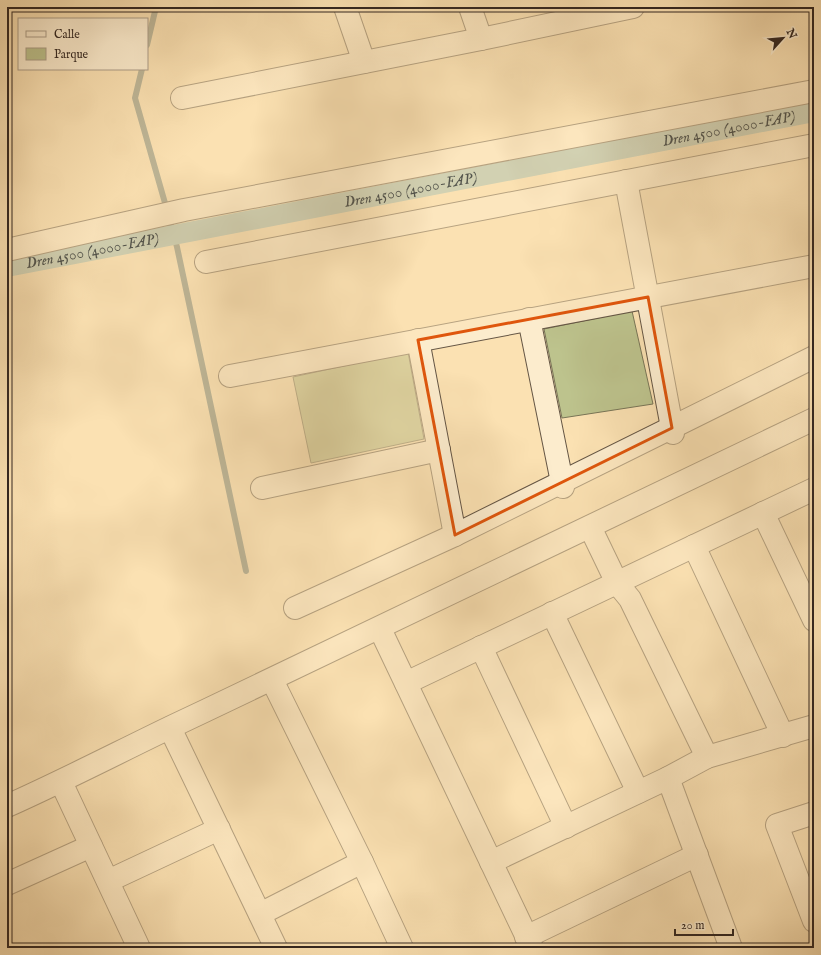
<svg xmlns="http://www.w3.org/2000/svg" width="821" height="955" viewBox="0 0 821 955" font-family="'IM FELL English',serif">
<rect width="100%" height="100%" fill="#fbe1b2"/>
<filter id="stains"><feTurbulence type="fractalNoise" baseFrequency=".005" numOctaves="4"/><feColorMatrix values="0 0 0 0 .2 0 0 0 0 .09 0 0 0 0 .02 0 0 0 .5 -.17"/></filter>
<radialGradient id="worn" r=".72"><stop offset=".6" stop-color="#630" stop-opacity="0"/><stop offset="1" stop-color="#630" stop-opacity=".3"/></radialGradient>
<g fill="#bdc38d" stroke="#787557">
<polygon points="632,311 653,404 562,418 544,329"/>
<polygon points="408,352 424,439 311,463 293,377"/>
</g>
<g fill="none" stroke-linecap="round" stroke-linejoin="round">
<g stroke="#748077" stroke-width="6">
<polyline points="147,45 156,7"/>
<polyline points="142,69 135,98 165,203 177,247 246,571"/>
</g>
<path stroke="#9fbcb1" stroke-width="20" id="s1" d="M7,267l807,-155"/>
<defs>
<g id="minor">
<polyline points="345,7 364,62"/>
<polyline points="470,7 481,39"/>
<polyline points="182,98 481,39 633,7"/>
<polyline points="626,181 673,433"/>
<polyline points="7,250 184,210 814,91"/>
<polyline points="206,262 814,145"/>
<polyline points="529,319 563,487"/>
<polyline points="418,340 455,535"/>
<polyline points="230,376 814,266"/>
<polyline points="262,488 439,450"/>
<polyline points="763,513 814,620"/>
<polyline points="590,527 617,583 630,599 707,757"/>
<polyline points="694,546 783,736"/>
<polyline points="295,608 455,535 814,357"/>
<polyline points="552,613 638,792"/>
<polyline points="380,629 532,948"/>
<polyline points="481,647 566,827"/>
<polyline points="272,680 362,862 402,948"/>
<polyline points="406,683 814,489"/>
<polyline points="170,728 276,948"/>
<polyline points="668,778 731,948"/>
<polyline points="61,782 139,948"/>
<path d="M7,806c56,-25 110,-53 166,-80 214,-101 427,-204 641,-307"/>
<polyline points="814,813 777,825 814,921"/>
<polyline points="491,862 668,778 707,757 814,726"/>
<polyline points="108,881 219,829"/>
<polyline points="7,884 91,846"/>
<polyline points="260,914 362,862"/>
<polyline points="526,937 697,855"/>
</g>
</defs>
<use href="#minor" stroke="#655645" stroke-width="24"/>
<use href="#minor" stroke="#fceccd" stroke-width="22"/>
</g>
<path d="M0 0H821V955H0ZM648,297l24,131 -217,107 -37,-195z" fill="#fbe1b2" fill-opacity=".55" fill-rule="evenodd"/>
<path fill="none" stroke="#df560d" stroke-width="3" stroke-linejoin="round" d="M648,297l24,131 -217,107 -37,-195z"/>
<g text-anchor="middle" stroke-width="3.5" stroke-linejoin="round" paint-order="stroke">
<g font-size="15" font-style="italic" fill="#53544c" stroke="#fceccd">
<text dy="5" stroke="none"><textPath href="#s1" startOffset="735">Dren 4500 (4000-FAP)</textPath></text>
<text dy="5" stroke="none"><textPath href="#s1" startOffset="411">Dren 4500 (4000-FAP)</textPath></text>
<text dy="5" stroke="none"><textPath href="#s1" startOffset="87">Dren 4500 (4000-FAP)</textPath></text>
</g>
</g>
<rect width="821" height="955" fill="none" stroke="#fbe1b2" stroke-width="24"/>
<rect x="8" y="8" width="805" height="939" fill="none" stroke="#332721" stroke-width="2"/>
<rect x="12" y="12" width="797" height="931" fill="none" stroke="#332721"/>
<rect x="18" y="18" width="130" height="52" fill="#fceccd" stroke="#ac9d88"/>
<rect x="26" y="31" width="20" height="6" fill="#fceccd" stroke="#ac9d88"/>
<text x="54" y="38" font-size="12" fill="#332721">Calle</text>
<rect x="26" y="48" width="20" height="12" fill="#bdc38d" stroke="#ac9d88"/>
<text x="54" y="58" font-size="12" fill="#332721">Parque</text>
<g transform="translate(783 38) rotate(63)" stroke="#fceccd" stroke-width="3" paint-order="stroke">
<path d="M0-3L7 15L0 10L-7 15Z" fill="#332721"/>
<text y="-6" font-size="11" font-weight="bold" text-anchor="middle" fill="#332721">N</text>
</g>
<path d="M675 929v6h58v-6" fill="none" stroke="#332721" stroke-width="2"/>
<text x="681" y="929" font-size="12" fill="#332721" stroke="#fceccd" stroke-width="3" paint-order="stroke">20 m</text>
<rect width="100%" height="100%" filter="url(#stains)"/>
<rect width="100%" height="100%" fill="url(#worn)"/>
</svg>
